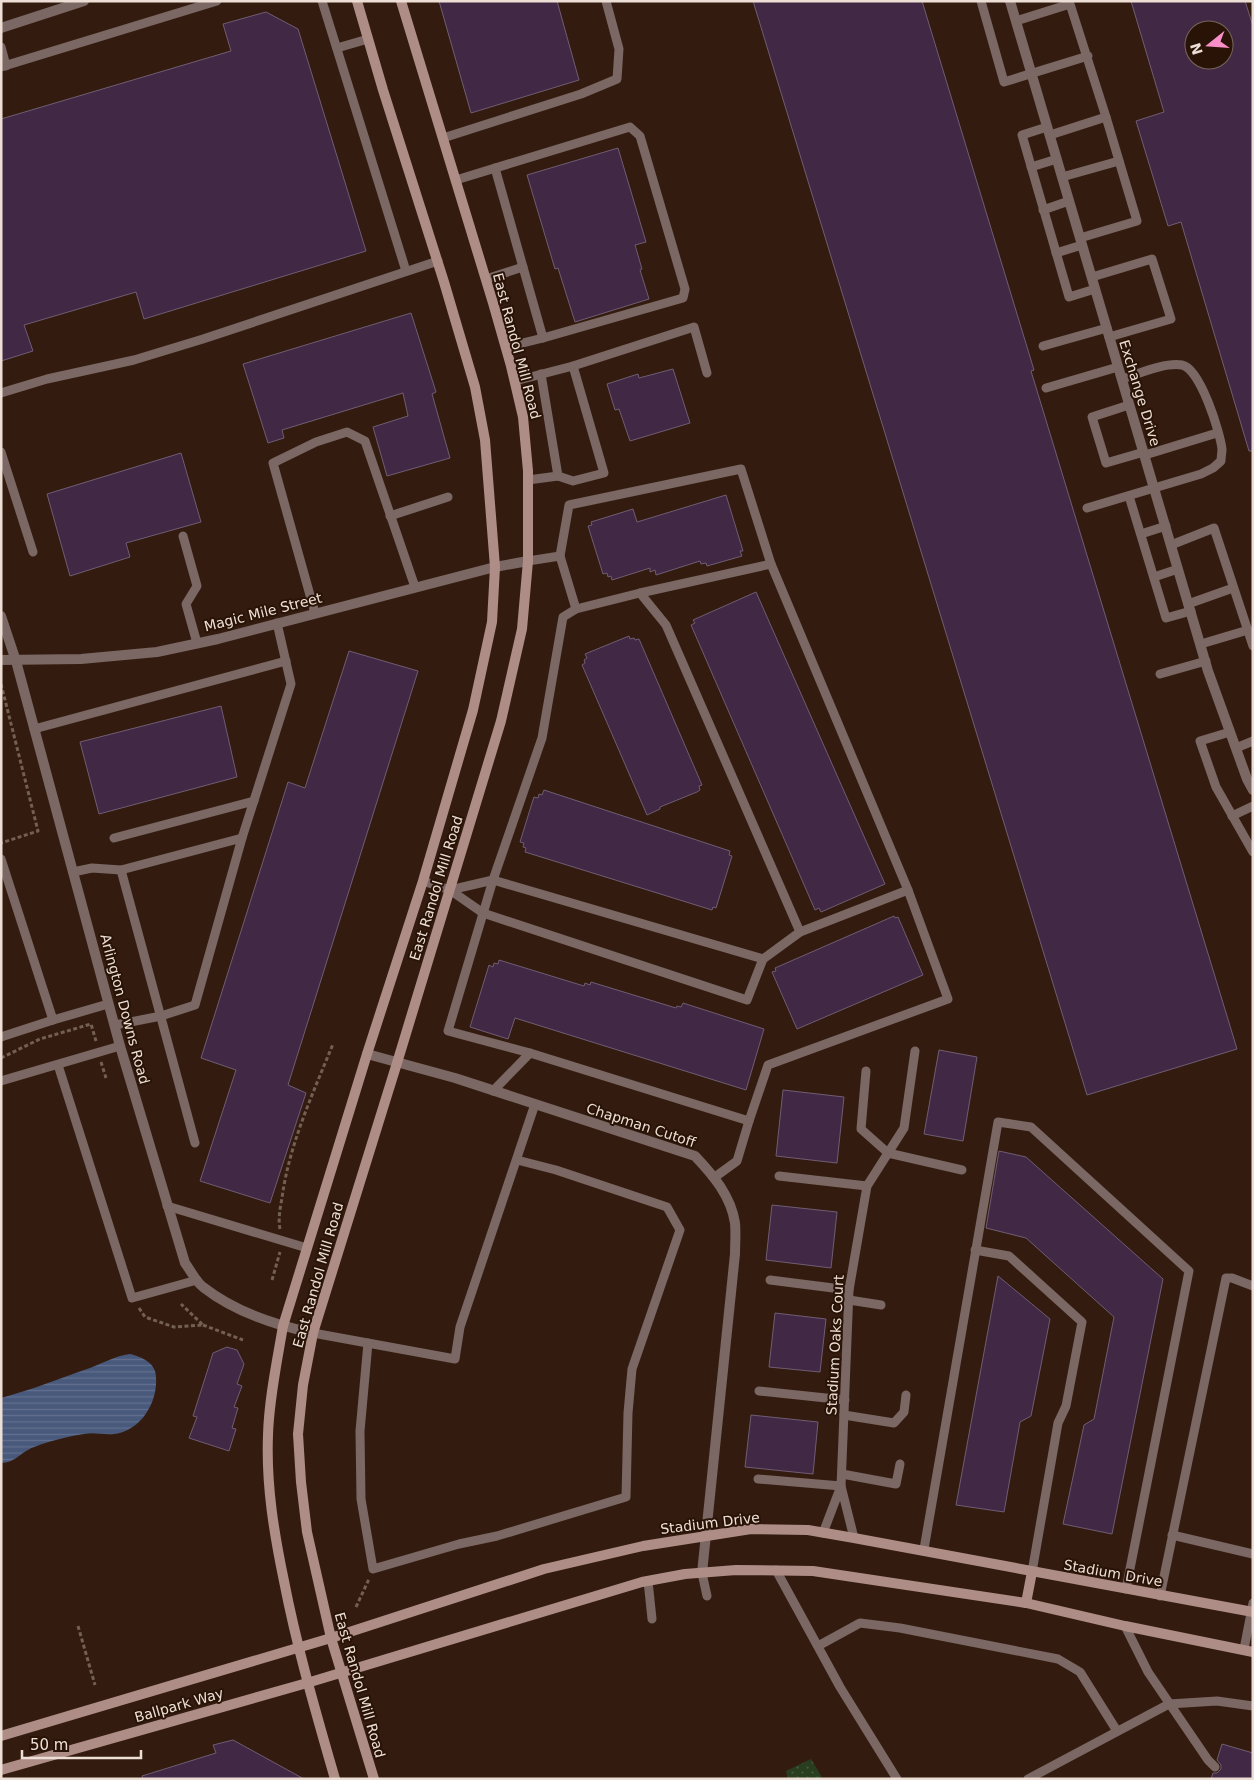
<svg xmlns="http://www.w3.org/2000/svg" width="1254" height="1780" viewBox="0 0 1254 1780" font-family="'DejaVu Sans',sans-serif">
<defs>
<pattern id="park-dots" width="8" height="8" patternUnits="userSpaceOnUse" patternTransform="scale(1.25)"><rect width="8" height="8" fill="#283e1f"/><path d="M2 2h.1M6 6h.1" fill="none" stroke="#48593f" stroke-width="1.8" stroke-linecap="round"/></pattern>
<pattern id="water-rules" width="6" height="5" patternUnits="userSpaceOnUse" patternTransform="scale(1.25)"><rect width="6" height="5" fill="#48597c"/><path d="M0 2.5h6" fill="none" stroke="#63708e"/></pattern>
</defs>
<rect width="100%" height="100%" fill="#331c0f"/>
<polygon fill="url(#park-dots)" points="811,1759 823,1779 788,1779 786,1771"/>
<path fill="url(#water-rules)" d="M130,1354c12,3 26,9 26,23 2,25 -15,54 -42,57 -10,1 -20,-2 -30,0 -14,2 -29,6 -42,10 -4,2 -10,3 -14,6 -11,6 -13,12 -27,13v-65c30,-8 60,-20 89,-30 13,-5 25,-12 40,-14z"/>
<g fill="#412845" stroke="#705d73" fill-rule="evenodd">
<polygon points="439,1 557,1 579,80 471,113"/>
<polygon points="753,1 922,1 1034,370 1031,371 1237,1049 1087,1095"/>
<path d="M1131,1h114l8,25v425h-4l-68,-229 -13,4 -32,-105 28,-9zM1194,30h30v30h-30z"/>
<polygon points="266,12 298,29 366,251 144,319 136,292 24,325 33,351 1,361 1,119 231,51 223,24"/>
<polygon points="618,148 646,242 635,245 642,269 640,270 649,299 575,322 558,268 555,269 527,175"/>
<polygon points="411,313 436,392 432,394 450,458 387,476 373,427 408,416 403,393 282,430 284,438 268,443 243,364"/>
<polygon points="673,369 690,423 630,441 619,409 615,410 607,384 638,374 639,378"/>
<polygon points="181,453 201,522 126,543 130,557 70,576 47,494"/>
<polygon points="726,495 743,551 740,551 742,556 707,566 706,563 701,564 700,561 656,575 655,570 650,572 650,568 612,580 611,576 608,577 607,573 603,574 588,526 592,525 591,522 633,509 637,522"/>
<polygon points="756,592 885,884 821,912 819,908 815,910 691,625 695,623 693,620"/>
<polygon points="629,636 630,639 634,638 635,640 639,639 702,785 699,786 700,790 697,792 660,807 660,809 647,815 582,665 585,663 584,660 587,658 585,654"/>
<polygon points="349,651 418,671 288,1085 306,1093 270,1203 200,1181 236,1070 201,1058 288,782 305,788"/>
<polygon points="221,706 237,777 99,814 80,742"/>
<polygon points="544,790 730,851 729,855 732,856 716,908 713,907 712,910 525,852 526,848 523,847 524,843 520,842 532,803 534,797 538,798 539,794 542,795"/>
<polygon points="894,916 895,918 898,917 923,975 797,1029 772,972 776,971 775,968"/>
<polygon points="499,960 584,986 585,983 590,985 591,982 676,1008 677,1006 681,1007 683,1003 764,1029 746,1090 515,1018 508,1039 470,1027 489,965 493,967 494,963 498,964"/>
<polygon points="939,1050 977,1057 963,1141 924,1134"/>
<polygon points="783,1090 844,1097 837,1163 776,1156"/>
<polygon points="999,1151 1026,1157 1163,1279 1112,1534 1063,1524 1084,1425 1094,1419 1114,1317 1026,1238 986,1228"/>
<polygon points="772,1205 837,1212 831,1268 766,1260"/>
<polygon points="998,1276 1050,1319 1031,1416 1020,1422 1004,1512 956,1505"/>
<polygon points="775,1313 826,1319 820,1372 769,1367"/>
<polygon points="227,1347 237,1350 244,1364 237,1384 242,1386 234,1407 238,1408 232,1428 236,1429 229,1451 189,1438 197,1417 193,1416 213,1353"/>
<polygon points="751,1415 818,1422 813,1474 745,1467"/>
<polygon points="233,1740 304,1779 143,1779 142,1776 216,1753 213,1745"/>
<polygon points="1222,1744 1253,1753 1253,1779 1211,1779 1213,1773 1217,1773 1221,1769 1221,1765 1217,1760"/>
</g>
<g fill="none" stroke-linecap="round" stroke-linejoin="round">
<g stroke="#735f53" stroke-width="3" stroke-dasharray="4 2.5" stroke-linecap="butt">
<polyline points="1,684 38,831 1,843"/>
<polyline points="1,1058 40,1039 91,1024 96,1041"/>
<polyline points="101,1062 106,1078"/>
<path d="M280,1229c-2,-10 0,-20 2,-31 7,-53 31,-105 51,-154"/>
<polyline points="272,1280 280,1252"/>
<polyline points="139,1308 145,1317 174,1327 203,1325 181,1304"/>
<polyline points="203,1325 243,1340"/>
<polyline points="356,1607 369,1579"/>
<polyline points="78,1626 95,1685"/>
</g>
<g stroke="#7b6763" stroke-width="9">
<polyline points="322,1 406,271"/>
<polyline points="981,1 1004,82 1088,56"/>
<polyline points="1016,21 1070,4 1106,117 1050,135"/>
<polyline points="1,47 6,66"/>
<polyline points="337,48 368,39"/>
<polyline points="1,67 217,1"/>
<polyline points="1047,127 1022,135 1069,297 1095,289"/>
<polyline points="443,138 581,94 617,79 619,49 606,1"/>
<polyline points="1031,167 1057,159"/>
<polyline points="495,168 543,338"/>
<polyline points="1062,177 1119,161"/>
<polyline points="456,180 630,127 640,136 685,289 683,298 543,338 506,347"/>
<polyline points="1043,210 1069,201"/>
<polyline points="1080,238 1137,221 1106,117"/>
<polyline points="1056,253 1082,245"/>
<polyline points="1092,277 1152,259 1171,319 1109,337"/>
<polyline points="486,279 523,267"/>
<polyline points="1043,346 1107,328"/>
<polyline points="573,366 694,327 707,373"/>
<polyline points="541,374 558,476"/>
<polyline points="515,381 573,366 604,473 573,481 558,476 528,480"/>
<polyline points="1046,388 1118,367"/>
<polyline points="1,393 47,379 134,360 203,339 438,261"/>
<polyline points="1129,405 1092,417 1106,463 1144,452"/>
<polyline points="1,452 33,552"/>
<polyline points="1145,455 1217,433"/>
<polyline points="1129,496 1166,618 1191,611"/>
<path d="M1087,508l114,-34 12,-6 8,-7c0,-4 1,-8 1,-12 -2,-17 -22,-81 -40,-84 -17,-3 -44,9 -60,14"/>
<polyline points="390,516 448,497"/>
<polyline points="1141,534 1166,526"/>
<polyline points="183,536 197,586 186,604 197,643"/>
<polyline points="1171,545 1214,528 1253,646"/>
<polyline points="560,556 569,505 741,469 771,564 908,890"/>
<polyline points="528,561 560,556 576,609 640,593 666,625 800,932 763,959"/>
<polyline points="1154,577 1178,569"/>
<polyline points="640,593 771,564"/>
<polyline points="1188,604 1233,588"/>
<polyline points="315,613 273,463 316,442 347,432 365,441 415,587"/>
<polyline points="1201,644 1248,630"/>
<polyline points="1160,674 1206,661"/>
<polyline points="34,729 286,661"/>
<polyline points="1230,732 1200,741 1216,787 1253,852"/>
<polyline points="1236,748 1253,741"/>
<polyline points="1232,816 1253,806"/>
<polyline points="114,838 254,801"/>
<polyline points="1,859 53,1020 108,1004"/>
<polyline points="121,870 195,1143"/>
<polyline points="73,872 92,868 121,870 242,838"/>
<polygon points="493,880 763,959 747,1000 483,913 450,890"/>
<polyline points="423,881 450,890"/>
<polyline points="115,1025 161,1016 195,1005 242,838 291,684 277,623"/>
<polyline points="1,1037 53,1020"/>
<polyline points="530,1053 448,1031 493,880 542,738 563,617 576,609"/>
<polyline points="58,1065 132,1298 197,1280"/>
<polyline points="866,1071 861,1129 888,1153 962,1170"/>
<polyline points="1,1081 120,1046"/>
<polyline points="493,1091 530,1053 749,1121 768,1065 948,999 908,890 800,932"/>
<polyline points="779,1176 867,1186"/>
<polyline points="715,1177 737,1161 749,1121"/>
<polyline points="167,1206 307,1248"/>
<polyline points="975,1250 1009,1256 1082,1322 1066,1406 1058,1423 1032,1572"/>
<polyline points="770,1280 849,1290"/>
<polyline points="849,1300 881,1305"/>
<polyline points="313,1333 455,1359 460,1327 535,1104"/>
<polyline points="368,1343 360,1431 361,1499 373,1569 459,1544 497,1536 626,1497 628,1413 632,1369 680,1230 667,1207 556,1170 517,1160"/>
<polyline points="759,1391 845,1400"/>
<polyline points="844,1415 894,1423 904,1412 906,1395"/>
<polyline points="842,1474 896,1484 900,1464"/>
<polyline points="758,1479 841,1486 849,1290 867,1186 904,1128 915,1051"/>
<polyline points="823,1533 841,1486 854,1538"/>
<polyline points="1172,1535 1253,1554"/>
<polyline points="924,1549 998,1122 1031,1127 1189,1271 1126,1589"/>
<polyline points="776,1570 840,1687 897,1779"/>
<polyline points="702,1573 707,1596"/>
<polyline points="648,1581 652,1619"/>
<polyline points="1160,1596 1226,1278 1232,1278 1253,1286"/>
<polyline points="1125,1626 1148,1672 1208,1760 1215,1767"/>
<polyline points="818,1646 860,1623 900,1628 1058,1659 1080,1672 1117,1731"/>
<polyline points="1244,1649 1253,1603"/>
<polyline points="1028,1779 1169,1704 1217,1701 1253,1706"/>
</g>
<g stroke="#7b6763" stroke-width="10">
<polyline points="1010,1 1208,671 1247,779 1253,790"/>
<polyline points="1,28 84,1"/>
<path d="M1,616l15,45 104,385 65,217c6,8 11,19 18,24 32,25 71,38 110,46"/>
<polyline points="1,660 81,659 157,652 218,639 495,567 528,561"/>
<path d="M367,1054l88,24 240,78c18,19 36,40 40,67 1,10 0,21 0,31l-33,319"/>
</g>
<g stroke="#ae8d87" stroke-width="10">
<polyline points="1026,1603 1032,1572"/>
<polyline points="1,1736 331,1638 544,1569 643,1546 751,1529 808,1530 854,1538 1253,1612"/>
<polyline points="1,1770 307,1683 642,1582 685,1574 736,1570 813,1571 1026,1603 1125,1626 1253,1652"/>
<path d="M335,1779c-19,-66 -38,-131 -51,-198 -10,-48 -18,-96 -16,-146 1,-36 9,-73 15,-109l84,-272 56,-173 50,-171 19,-88 3,-55 -10,-127 -10,-53 -31,-105 -61,-192 -26,-89"/>
<polyline points="374,1779 331,1638 307,1532 301,1482 298,1434 303,1385 313,1333 397,1063 501,721 522,629 528,561 528,471 523,417 511,366 493,303 401,1"/>
</g>
</g>
<g text-anchor="middle" stroke-width="4" stroke-linejoin="round" paint-order="stroke">
<g font-size="14" fill="#eedfd6" stroke="#281306">
<text transform="translate(517 346) rotate(75)" y="5">East Randol Mill Road</text>
<text transform="translate(1140 393) rotate(73)" y="5">Exchange Drive</text>
<text transform="translate(263 612) rotate(-14)" y="5">Magic Mile Street</text>
<text transform="translate(436 888) rotate(-73)" y="5">East Randol Mill Road</text>
<text transform="translate(125 1009) rotate(75)" y="5">Arlington Downs Road</text>
<text transform="translate(641 1125) rotate(18)" y="5">Chapman Cutoff</text>
<text transform="translate(318 1275) rotate(-74)" y="5">East Randol Mill Road</text>
<text transform="translate(835 1345) rotate(-87)" y="5">Stadium Oaks Court</text>
<text transform="translate(710 1523) rotate(-7)" y="5">Stadium Drive</text>
<text transform="translate(1113 1573) rotate(10)" y="5">Stadium Drive</text>
<text transform="translate(360 1685) rotate(74)" y="5">East Randol Mill Road</text>
<text transform="translate(179 1705) rotate(-16)" y="5">Ballpark Way</text>
</g>
</g>
<rect width="1254" height="1780" fill="none" stroke="#eedfd6" stroke-width="5"/>
<g transform="translate(1209 45) rotate(253)"><circle r="24" fill="#281306" stroke="#776559"/>
<path d="M0-4L9 19L0 12L-9 19Z" fill="#f98fc8"/>
<text y="-8" font-size="14" font-weight="bold" text-anchor="middle" fill="#eedfd6">N</text>
</g>
<path d="M22 1750v8h119v-8" fill="none" stroke="#eedfd6" stroke-width="2.5"/>
<text x="30" y="1750" font-size="15" fill="#eedfd6" stroke="#281306" stroke-width="4" paint-order="stroke">50 m</text>
</svg>
